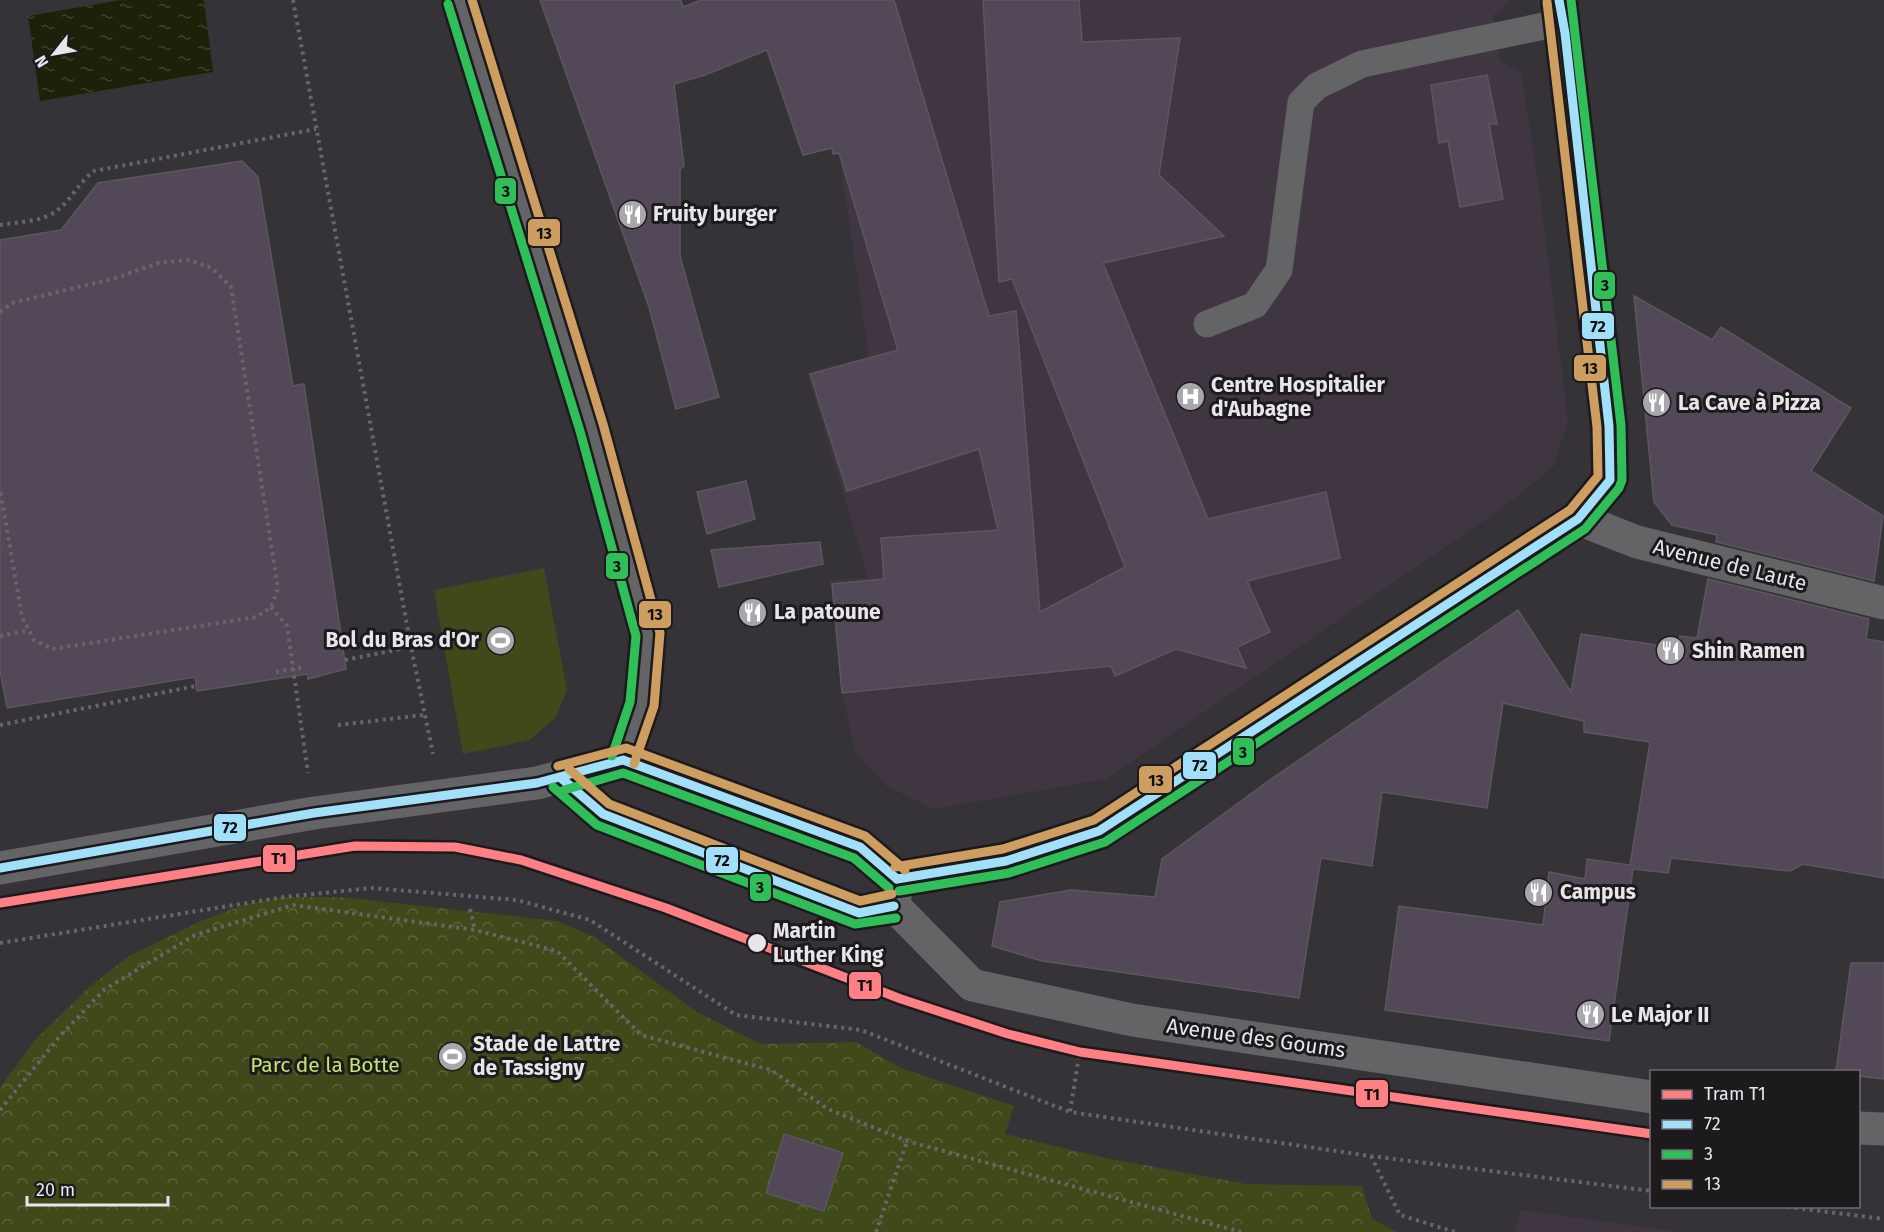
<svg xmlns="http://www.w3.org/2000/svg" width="1884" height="1232" viewBox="0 0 1884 1232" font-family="'Fira Sans',sans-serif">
<defs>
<pattern id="park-crowns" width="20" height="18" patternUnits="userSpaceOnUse" patternTransform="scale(1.5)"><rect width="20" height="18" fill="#3f491a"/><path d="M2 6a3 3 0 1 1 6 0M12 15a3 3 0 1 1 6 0" fill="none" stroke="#5b633b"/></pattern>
<pattern id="water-ripples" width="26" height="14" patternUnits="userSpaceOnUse" patternTransform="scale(1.5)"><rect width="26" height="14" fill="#1c2209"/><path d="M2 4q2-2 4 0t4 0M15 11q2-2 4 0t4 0" fill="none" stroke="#3d422d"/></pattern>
</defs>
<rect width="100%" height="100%" fill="#353337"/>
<g fill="#3f3642">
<polygon points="793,0 1510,0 1503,9 1493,15 1500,61 1521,72 1541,202 1568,421 1554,466 1505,506 1106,779 934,809 886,786 855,751 841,689 830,580 868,577 807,373 869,357 839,153"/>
<polygon points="1520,1210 1682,1232 1514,1232"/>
</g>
<polygon fill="#3f491a" points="544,568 567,690 556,717 530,740 463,754 434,590"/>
<polygon fill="url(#park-crowns)" points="284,897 341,897 557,921 594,937 697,1012 761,1044 856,1042 901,1068 1014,1106 1005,1134 1101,1157 1246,1184 1362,1186 1372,1219 1397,1232 0,1232 0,1087 37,1038 88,988 129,956 201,921 243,905"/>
<polygon fill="url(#water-ripples)" points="121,0 204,0 213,72 40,101 28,16"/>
<g fill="#524857" stroke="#5a585c" stroke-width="1.5">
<polygon points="540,0 681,0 683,7 701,0 894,0 989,316 1016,311 1040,612 1125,567 1012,279 999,282 983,0 1079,0 1082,42 1180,38 1159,175 1224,236 1103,263 1208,519 1326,492 1340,558 1247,581 1270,632 1237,647 1246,668 1176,649 1115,676 1111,666 842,693 832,584 884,579 881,538 998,530 979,449 847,491 810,374 898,350 839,153 833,154 832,148 803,155 767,50 705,75 674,84 684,166 680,169 680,256 719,397 676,409 649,307"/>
<polygon points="1487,75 1497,124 1489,124 1503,199 1460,207 1448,141 1439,143 1431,85"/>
<polygon points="242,161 258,177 293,386 304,384 346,669 308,679 307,674 197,691 195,677 7,708 0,671 0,240 61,230 98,183"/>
<polygon points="1634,296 1712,340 1721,327 1851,408 1811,471 1883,516 1874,581 1716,542 1717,535 1672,525 1654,502"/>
<polygon points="746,481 755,519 707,534 697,492"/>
<polygon points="820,542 823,564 719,587 711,550"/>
<polygon points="1708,579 1869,619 1866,639 1884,642 1884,878 1803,864 1790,871 1671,858 1668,873 1633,869 1609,1041 1385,1010 1399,906 1543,925 1549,872 1585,879 1587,859 1630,865 1650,742 1584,732 1584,721 1503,703 1487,808 1382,792 1372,866 1321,858 1299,998 1042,961 992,946 1000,902 1071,890 1155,897 1162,859 1267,782 1518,610 1571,692 1581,634 1678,648 1680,636 1697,638"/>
<polygon points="1851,963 1884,963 1884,1079 1858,1076 1858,1071 1836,1071"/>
<polygon points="784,1134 843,1153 824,1211 766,1193"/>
</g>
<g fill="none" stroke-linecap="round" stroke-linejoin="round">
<g stroke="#686669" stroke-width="4" stroke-dasharray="3 4.5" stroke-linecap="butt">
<polyline points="293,0 411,647 433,754"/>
<path d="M0,225c17,-3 40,-3 55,-13 15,-10 24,-30 39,-41l222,-42"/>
<polyline points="0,312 12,303 116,278 158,263 189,260 212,268 231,287 278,589 271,607 257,617 52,649 34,640 22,617 0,489"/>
<polyline points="271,607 287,626 308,773"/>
<polyline points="0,636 29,630"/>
<polyline points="345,660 411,647"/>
<polyline points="276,672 306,667"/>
<polyline points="0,725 196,686"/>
<polyline points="338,725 424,715"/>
<polyline points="470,909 475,930"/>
<polyline points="0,943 284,897 372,888 517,900 590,920 736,1015 861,1030 1070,1112"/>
<polyline points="1080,1049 1070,1112 1370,1156 1652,1191"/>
<polyline points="0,1110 60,1036 105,989 195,935 293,905 475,930 557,951 641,1035 771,1070 828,1109 907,1141 1241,1232"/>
<polyline points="1371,1156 1400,1215 1455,1232"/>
<polyline points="1780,1206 1884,1219"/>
<polyline points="876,1232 907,1141"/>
</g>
<polyline stroke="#646365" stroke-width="27" points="1207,324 1255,305 1279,270 1301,102 1317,86 1362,64 1563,22"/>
<polyline stroke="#646365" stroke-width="33" points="1578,519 1637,542 1884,603"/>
<polyline stroke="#646365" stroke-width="33" points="897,879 1006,861 1099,831 1578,519 1610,480 1609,426 1565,33 1559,0"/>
<g stroke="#646365" stroke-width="33">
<polyline points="459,0 592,428 648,635 642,704 623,760"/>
<polyline points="561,778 603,814 807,893 859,913 894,906"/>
<polyline points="0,868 314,813 537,783 623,760 860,847 897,879 894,906"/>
<polyline points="894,906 972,985 1132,1020 1652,1097"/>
<polyline points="1858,1128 1884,1129"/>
</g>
<defs>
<g id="bus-1">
<polyline points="561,778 603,814 859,913 894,906"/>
<polyline points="0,868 314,813 537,783 623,760 860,847 897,879"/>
<polyline points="897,879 1006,861 1099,831 1578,519 1610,480 1609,426 1565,33 1559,0"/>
</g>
<g id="bus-2">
<polyline points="448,4 580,431 636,636 630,702 612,756"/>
<polyline points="553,787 597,825 855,924 896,918"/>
<polyline points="564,790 623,773 854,858 889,888"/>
<polyline points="899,891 1009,873 1105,842 1585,529 1619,488 1622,480 1621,425 1571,0"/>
</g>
<g id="bus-3">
<polyline points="472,0 603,424 660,633 654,706 634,764"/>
<polyline points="558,766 626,748 865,836 905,870"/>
<polyline points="569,769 609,804 860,901 892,894"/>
<polyline points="895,867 1003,849 1094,820 1570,510 1598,476 1597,427 1547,2"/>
</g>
</defs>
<use href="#bus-1" stroke="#1c1a1d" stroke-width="14"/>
<use href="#bus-2" stroke="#1c1a1d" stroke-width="14"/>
<use href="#bus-3" stroke="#1c1a1d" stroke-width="14"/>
<use href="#bus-1" stroke="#a2dff9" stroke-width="9"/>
<use href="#bus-2" stroke="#30be59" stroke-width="9"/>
<use href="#bus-3" stroke="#ce9e60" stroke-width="9"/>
<defs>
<polyline id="tram-1" points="0,903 355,846 455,847 521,860 666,908 901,999 1008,1034 1080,1052 1652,1134"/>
</defs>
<use href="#tram-1" stroke="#1c1a1d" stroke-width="14"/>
<use href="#tram-1" stroke="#ff8084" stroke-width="9"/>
</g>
<defs>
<symbol id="restaurant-disc" viewBox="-11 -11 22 22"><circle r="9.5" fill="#aaa7ac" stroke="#1c1a1d"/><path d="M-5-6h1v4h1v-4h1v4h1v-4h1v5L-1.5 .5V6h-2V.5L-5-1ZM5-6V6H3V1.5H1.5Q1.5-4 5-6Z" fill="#fff"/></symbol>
<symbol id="hospital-disc" viewBox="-11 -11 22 22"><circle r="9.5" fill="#aaa7ac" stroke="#1c1a1d"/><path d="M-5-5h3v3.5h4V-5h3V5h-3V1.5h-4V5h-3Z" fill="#fff"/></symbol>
<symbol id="stadium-disc" viewBox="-11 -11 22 22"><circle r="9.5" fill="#aaa7ac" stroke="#1c1a1d"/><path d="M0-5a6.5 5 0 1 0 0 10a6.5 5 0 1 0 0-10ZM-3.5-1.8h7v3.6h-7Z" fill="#fff"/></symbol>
</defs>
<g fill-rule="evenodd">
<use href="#restaurant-disc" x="616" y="198" width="33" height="33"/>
<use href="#hospital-disc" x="1174" y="380" width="33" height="33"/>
<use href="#restaurant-disc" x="1640" y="386" width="33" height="33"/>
<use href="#restaurant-disc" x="736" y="596" width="33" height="33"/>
<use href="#stadium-disc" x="484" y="624" width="33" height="33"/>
<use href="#restaurant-disc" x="1654" y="634" width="33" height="33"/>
<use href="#restaurant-disc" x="1522" y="876" width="33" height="33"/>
<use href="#restaurant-disc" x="1574" y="998" width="33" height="33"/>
<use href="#stadium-disc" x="436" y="1040" width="33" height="33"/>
</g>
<circle fill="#e9e6eb" stroke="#1c1a1d" stroke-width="2" cx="757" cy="943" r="10"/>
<g text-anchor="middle" stroke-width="6" stroke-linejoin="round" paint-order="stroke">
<g font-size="21" font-weight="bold" fill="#e9e6eb" stroke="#1c1a1d" text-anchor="start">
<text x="653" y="221">Fruity burger</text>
<text x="1211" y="392">Centre Hospitalier<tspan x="1211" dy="24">d'Aubagne</tspan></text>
<text x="1678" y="410">La Cave à Pizza</text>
<text x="774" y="619">La patoune</text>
<text x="479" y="647" text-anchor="end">Bol du Bras d'Or</text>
<text x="1692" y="658">Shin Ramen</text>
<text x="1560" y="899">Campus</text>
<text x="1611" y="1022">Le Major II</text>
<text x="473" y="1051">Stade de Lattre<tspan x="473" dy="24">de Tassigny</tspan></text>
</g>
<g font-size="21" fill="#e9e6eb" stroke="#1c1a1d">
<text transform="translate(1730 565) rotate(14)" y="7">Avenue de Laute</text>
<text transform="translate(1256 1038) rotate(8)" y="7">Avenue des Goums</text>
</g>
<g font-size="21" font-weight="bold" fill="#e9e6eb" stroke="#1c1a1d" text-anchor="start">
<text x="773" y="938">Martin<tspan x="773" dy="24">Luther King</tspan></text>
</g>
<g font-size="21" fill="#c5e46f" stroke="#1c1a1d">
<text x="325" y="1072">Parc de la Botte</text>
</g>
</g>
<g stroke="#1c1a1d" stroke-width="2">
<rect x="494" y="177" width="23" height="28" rx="6" fill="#30be59"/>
<rect x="527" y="218" width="34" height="29" rx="6" fill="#ce9e60"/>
<rect x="1593" y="271" width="23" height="29" rx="6" fill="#30be59"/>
<rect x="1581" y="312" width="34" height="28" rx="6" fill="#a2dff9"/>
<rect x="1573" y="354" width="34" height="28" rx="6" fill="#ce9e60"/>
<rect x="605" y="552" width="24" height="28" rx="6" fill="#30be59"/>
<rect x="638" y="600" width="34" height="29" rx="6" fill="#ce9e60"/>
<rect x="1232" y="737" width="23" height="29" rx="6" fill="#30be59"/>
<rect x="1182" y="751" width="35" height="29" rx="6" fill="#a2dff9"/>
<rect x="1138" y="765" width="35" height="29" rx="6" fill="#ce9e60"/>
<rect x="213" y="813" width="34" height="29" rx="6" fill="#a2dff9"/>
<rect x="262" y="844" width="34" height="29" rx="6" fill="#ff8084"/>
<rect x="705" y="846" width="34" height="28" rx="6" fill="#a2dff9"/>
<rect x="749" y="873" width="23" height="29" rx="6" fill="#30be59"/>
<rect x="848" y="971" width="34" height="29" rx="6" fill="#ff8084"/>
<rect x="1355" y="1079" width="34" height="29" rx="6" fill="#ff8084"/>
</g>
<g font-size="16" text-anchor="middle" font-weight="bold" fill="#111">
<text x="506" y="197">3</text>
<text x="544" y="239">13</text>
<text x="1605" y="291">3</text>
<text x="1598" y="332">72</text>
<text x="1590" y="374">13</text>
<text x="617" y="572">3</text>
<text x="655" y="620">13</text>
<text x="1243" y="758">3</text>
<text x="1200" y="771">72</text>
<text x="1156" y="786">13</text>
<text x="230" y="833">72</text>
<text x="279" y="864">T1</text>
<text x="722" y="866">72</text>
<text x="760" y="893">3</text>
<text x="865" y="991">T1</text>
<text x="1372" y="1100">T1</text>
</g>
<rect x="1650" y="1070" width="210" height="138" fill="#1c1a1d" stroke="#6e6c6f" stroke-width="1.5"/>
<rect x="1662" y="1090" width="30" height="9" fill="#ff8084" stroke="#6e6c6f" stroke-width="1.5"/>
<text x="1704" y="1100" font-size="18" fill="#e9e6eb">Tram T1</text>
<rect x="1662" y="1120" width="30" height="9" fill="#a2dff9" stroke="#6e6c6f" stroke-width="1.5"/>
<text x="1704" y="1130" font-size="18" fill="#e9e6eb">72</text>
<rect x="1662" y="1150" width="30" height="9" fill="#30be59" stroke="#6e6c6f" stroke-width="1.5"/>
<text x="1704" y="1160" font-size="18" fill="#e9e6eb">3</text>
<rect x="1662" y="1180" width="30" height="9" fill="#ce9e60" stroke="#6e6c6f" stroke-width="1.5"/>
<text x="1704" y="1190" font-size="18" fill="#e9e6eb">13</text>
<g transform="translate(54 54) rotate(239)" stroke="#1c1a1d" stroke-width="4.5" paint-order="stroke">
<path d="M0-4.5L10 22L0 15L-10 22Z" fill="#e9e6eb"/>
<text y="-9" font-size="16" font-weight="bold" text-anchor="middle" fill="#e9e6eb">N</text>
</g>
<path d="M27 1196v9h141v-9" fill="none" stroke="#e9e6eb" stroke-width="3"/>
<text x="36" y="1196" font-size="18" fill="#e9e6eb" stroke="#1c1a1d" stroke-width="4.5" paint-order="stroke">20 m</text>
</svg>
